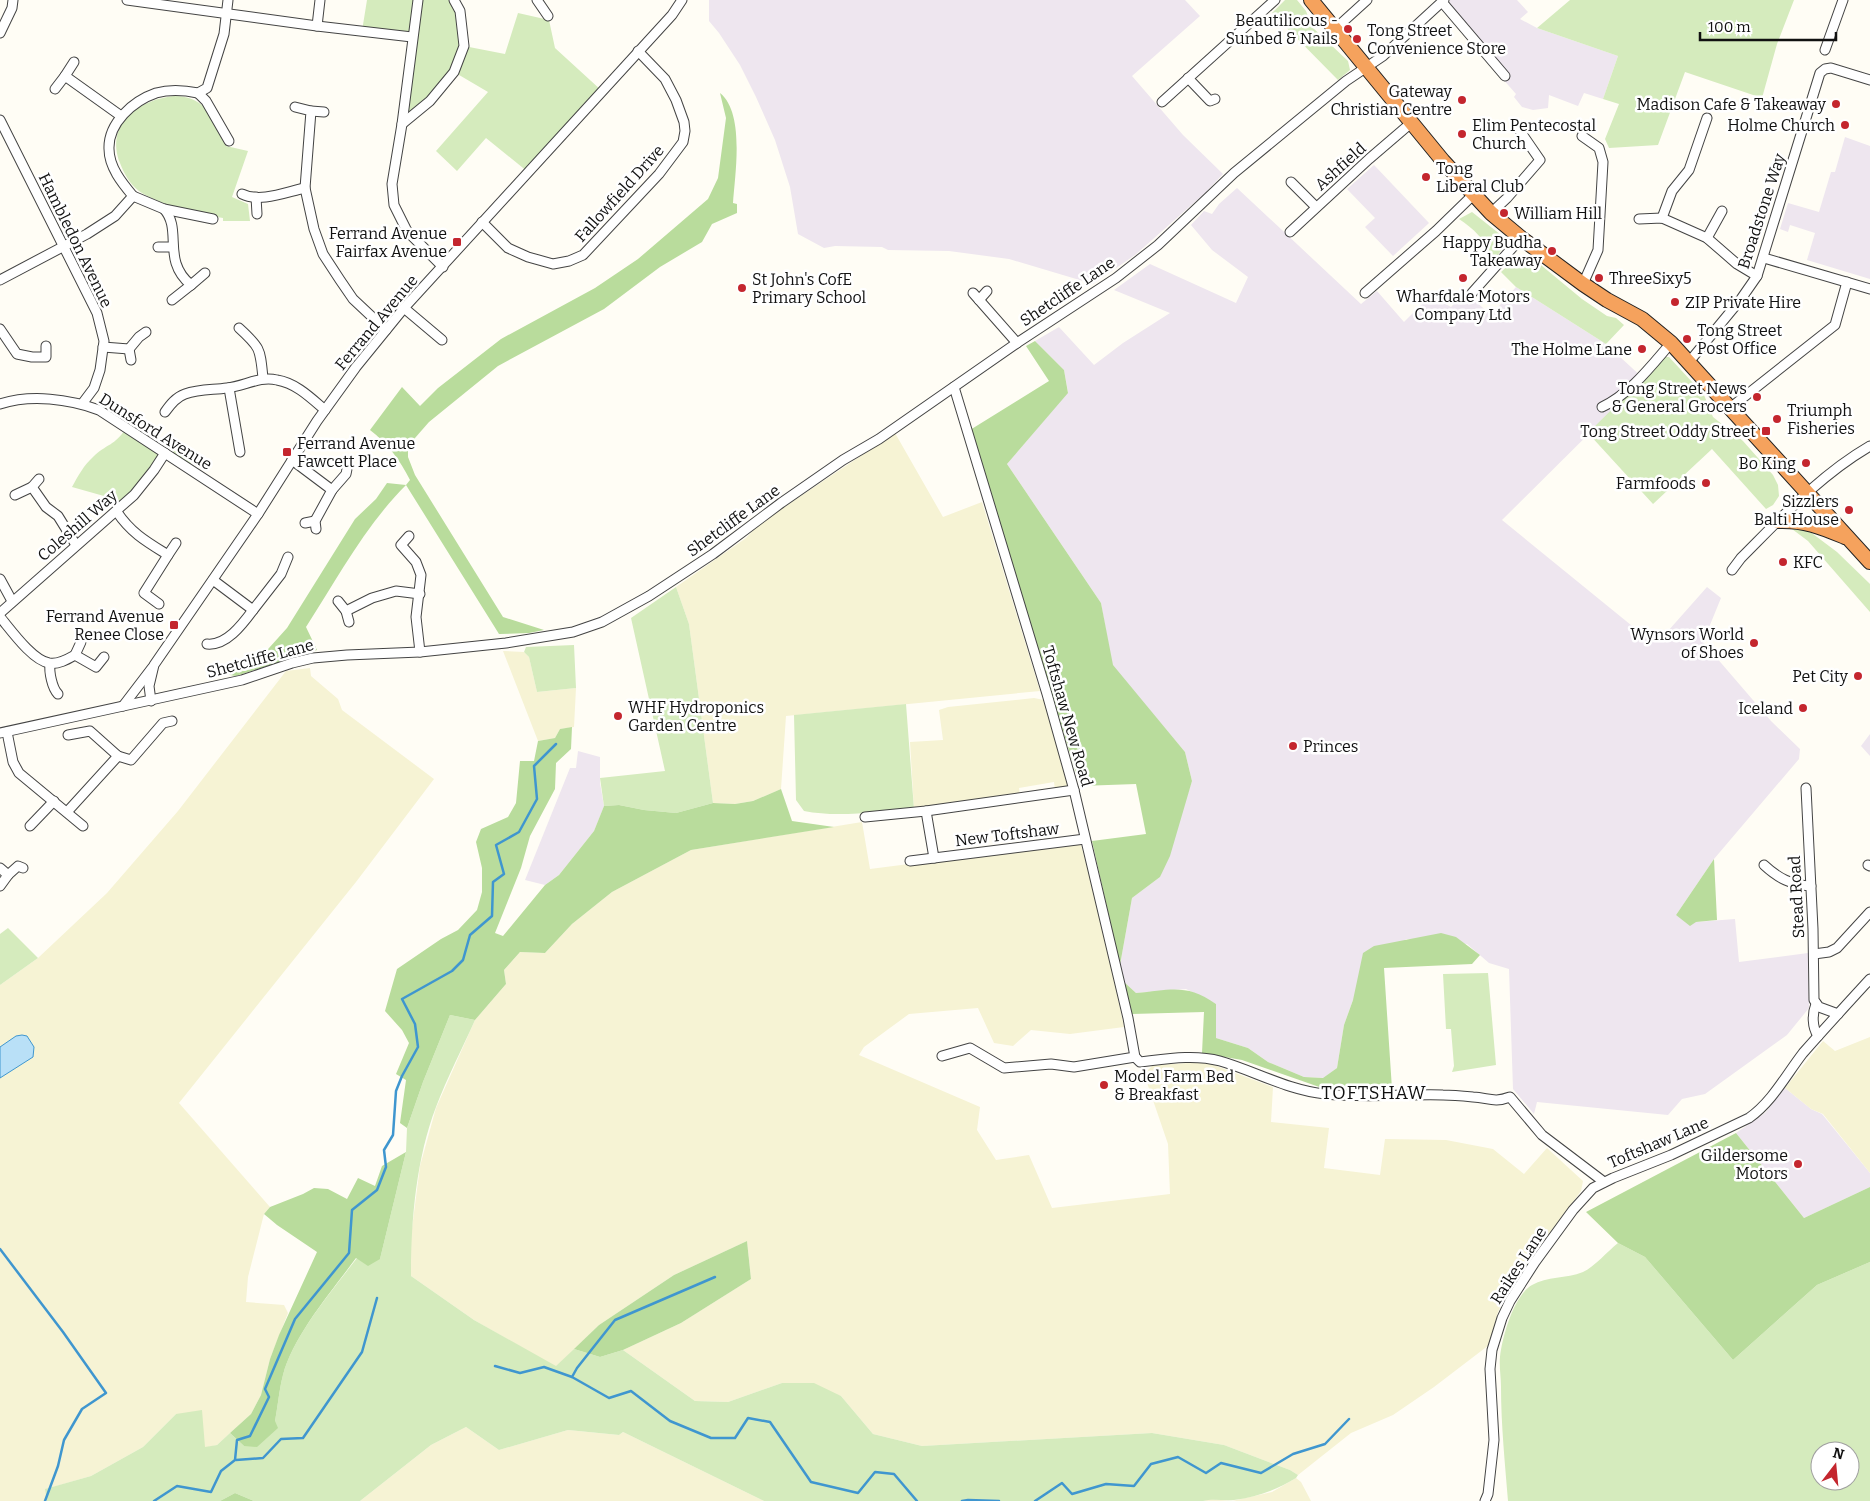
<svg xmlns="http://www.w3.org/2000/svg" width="1870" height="1501" viewBox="0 0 1870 1501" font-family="Bitter,serif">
<rect width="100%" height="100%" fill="#fffdf5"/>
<g fill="#eee6ef">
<polygon points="709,0 1185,0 1200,16 1132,76 1183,135 1223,174 1205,193 1135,255 1093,284 1009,259 949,251 888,250 882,247 835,246 824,248 798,234 790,187 775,140 756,97 740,65 719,33 709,21"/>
<polygon points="1450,0 1517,0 1528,12 1520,19 1537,28 1618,56 1603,99 1584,93 1578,106 1549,95 1548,108 1533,110 1522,107 1514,97 1516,94 1443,11"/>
<polygon points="1845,137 1870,146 1870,279 1807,260 1815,233 1790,225 1788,232 1780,229 1788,203 1819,212 1831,172 1835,172"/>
<polygon points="1374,165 1429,223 1393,256 1365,227 1375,218 1347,189"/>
<polygon points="1237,188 1361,304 1377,291 1404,322 1432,294 1442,302 1451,307 1465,292 1491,315 1516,287 1606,344 1644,379 1502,520 1642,634 1658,635 1668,631 1707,587 1721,598 1703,642 1771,721 1800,749 1799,759 1714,859 1676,915 1696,922 1735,919 1739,962 1808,953 1809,1008 1787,1035 1705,1094 1682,1099 1668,1115 1537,1102 1534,1114 1513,1089 1509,969 1489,963 1467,944 1406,939 1353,1000 1344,1025 1337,1068 1324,1078 1304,1077 1268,1062 1248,1048 1216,1038 1216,1004 1186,989 1136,993 1124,982 1120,965 1132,898 1160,877 1192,781 1185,752 1112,665 1101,603 1007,464 1068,392 1064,370 1035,341 1059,327 1094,365 1123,343 1170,313 1114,290 1150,264 1236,303 1248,277 1212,250 1191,225 1204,211 1212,214 1219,204"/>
<polygon points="1870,734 1870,756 1861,746"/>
<polygon points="578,751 600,757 600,783 604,806 594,831 559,875 545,885 525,880 570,768 576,768"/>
<polygon points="1785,1088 1811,1109 1822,1114 1870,1173 1870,1187 1804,1218 1736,1133 1765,1113"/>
</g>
<g fill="#f6f3d4">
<polygon points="895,433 943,517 982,502 1040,691 786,716 781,789 753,801 735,804 713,803 689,624 676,587 746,538 759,524"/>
<polygon points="503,651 524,652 529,657 537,692 576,688 574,727 560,729 555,738 538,741"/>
<polygon points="310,668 311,676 338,699 342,710 434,779 356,882 179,1103 270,1207 264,1214 248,1277 246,1302 284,1305 288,1313 270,1359 261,1395 251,1414 217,1445 204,1448 176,1414 143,1447 91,1476 46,1489 47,1501 0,1501 0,985 38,958 107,893 178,811 286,671"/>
<polygon points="1034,698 1044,700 1069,788 1055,790 1054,782 1019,788 1020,795 914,809 910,742 943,740 939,710 948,707"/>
<polygon points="862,822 870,869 1080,842 1097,901 1124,1027 1070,1034 1031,1030 1013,1046 994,1043 978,1008 909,1014 864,1047 859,1055 980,1107 977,1130 996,1160 1029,1155 1052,1208 1170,1194 1168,1144 1144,1074 1153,1065 1206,1062 1273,1087 1271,1122 1329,1128 1324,1168 1380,1175 1385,1139 1446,1140 1493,1149 1524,1174 1547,1148 1583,1181 1581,1191 1511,1286 1498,1312 1489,1345 1434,1387 1393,1415 1351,1433 1298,1475 1290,1470 1224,1445 1152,1433 922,1446 873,1434 841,1396 782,1383 728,1402 695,1401 623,1350 681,1323 751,1279 747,1241 674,1275 599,1325 556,1367 474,1320 411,1276 411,1236 420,1166 436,1108 475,1020 506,984 504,970 520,952 545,953 572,924 612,892 691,850"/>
<polygon points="1870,1037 1870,1173 1823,1114 1811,1109 1785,1088 1823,1041 1835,1051"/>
<polygon points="466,1427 499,1450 568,1430 619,1435 623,1432 764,1501 360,1501 431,1445"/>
<polygon points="1296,1478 1301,1482 1311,1501 1203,1501 1210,1499 1232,1501 1272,1492"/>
</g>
<g fill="#d5ebbd" fill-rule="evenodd">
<polygon points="367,0 454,0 464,46 505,54 518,13 549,20 555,48 602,91 528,172 486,138 457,171 436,151 488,92 454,72 402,124 412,37 362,31"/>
<polygon points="1285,0 1297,0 1306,11 1312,27 1348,61 1350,70 1338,80 1272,13"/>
<polygon points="1570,0 1794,0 1777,44 1762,98 1685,72 1658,145 1609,148 1605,139 1619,104 1603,99 1618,56 1537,28"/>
<path d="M174,96c31,0 43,23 52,50l22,5 -16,46 16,7 2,17h-27v-3c-22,-3 -66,-14 -84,-27 -9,-7 -15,-17 -19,-28 -15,-39 18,-63 54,-67z"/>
<path d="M1472,212l29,23 4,10 -13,18c-3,-19 -16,-33 -33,-44z"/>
<polygon points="1525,257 1536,261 1582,299 1607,316 1616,318 1624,325 1606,344 1516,287 1501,272 1516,258"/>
<polygon points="1665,357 1669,357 1704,395 1713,417 1743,441 1773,475 1778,485 1779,496 1773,505 1766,509 1712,449 1653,504 1588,433"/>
<path d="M126,428l39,25 25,-5 1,22 -26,-17 -41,52 -13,-7 -39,-11c6,-11 12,-22 21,-30 13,-13 22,-11 33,-29z"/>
<polygon points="1805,528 1837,552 1870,584 1870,612 1808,541 1792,529"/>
<polygon points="676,587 689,624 713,803 676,813 644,810 619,805 604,806 600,778 665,771 631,618"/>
<polygon points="574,645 576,688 537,692 529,657 524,652 526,647"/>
<path d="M906,704l8,105c-35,2 -75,9 -110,2l-8,-11 -2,-85z"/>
<polygon points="8,928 38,958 0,985 0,934"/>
<polygon points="1488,973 1496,1065 1452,1072 1454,1066 1451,1029 1446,1029 1443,974"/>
<path d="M450,1015l25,5c-13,29 -28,58 -39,87 -20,52 -25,114 -25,169l63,44 82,46 18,-17 26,8 23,-7 72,51 33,1 54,-19h32l27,13 32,38 49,12 230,-13 72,12 66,25 8,5 -2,3c-20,12 -39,19 -62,22 -11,1 -21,-2 -31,1h-439l-141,-69 -4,3 -51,-5 -69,20 -33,-23 -35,18 -71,56h-106l-19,-8 -15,8h-173l-2,-12 46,-13 52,-29 33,-33 26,-4 3,37 12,-2 13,-12 14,13 31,-25c3,-15 4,-31 8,-46 10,-39 49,-84 74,-117l23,1 26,-107 1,-24 16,-46z"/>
<path d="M1618,1243l27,14 88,103 84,-75 53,-23v239h-362c-3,-38 -7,-76 -7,-114 0,-10 -2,-21 -1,-30 2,-20 14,-62 32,-72 15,-9 34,-6 51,-13 11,-5 25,-21 35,-29zM1820,1451h30v30h-30z"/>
</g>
<g fill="#b9dc9c">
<path d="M720,93c25,20 15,81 13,110l4,1v9l-25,11 -10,18 -42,25 -56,42 -106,57 -69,56 -21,24v11l7,18 88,142 41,13 -15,3 -30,1 -93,-149c-41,41 -69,94 -100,142l11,23 -81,26 -25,-4 37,-8 12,-6 27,-30 68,-109 21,-20 11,-16 19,2 4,-5c-10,-20 -22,-36 -40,-50l32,-43 18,19 18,-18 63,-49 94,-51 43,-29 70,-60 10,-21 8,-60z"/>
<polygon points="1035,341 1064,370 1068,393 1007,464 1101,603 1113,665 1185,752 1192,781 1170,856 1160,877 1132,898 1120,965 1092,841 1146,834 1136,784 1080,786 970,430 1049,381 1026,346"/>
<polygon points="572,727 571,749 556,763 555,789 530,836 521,868 495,933 503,936 545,885 559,875 594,831 604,806 619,805 644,810 676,813 713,803 735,804 753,801 781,789 792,821 834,827 691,850 612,892 572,924 545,953 520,952 504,970 506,984 475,1020 450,1015 423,1082 407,1128 400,1123 406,1080 396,1074 409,1043 402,1030 385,1011 397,969 441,939 458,930 477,910 482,892 482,868 476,842 481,829 508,817 516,803 520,761 534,761 538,741 555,738 560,729"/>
<polygon points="1714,859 1717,920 1696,922 1690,926 1676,915"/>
<path d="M1441,933l15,4 24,18 -8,9 -88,4 8,121 -64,1 -86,-30 -40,-7 2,-41 -72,2 -8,-32 12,11c34,-3 51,-10 80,11v34l32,10 20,14 36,15 19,1 14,-10 7,-43 9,-25 10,-47 11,-7z"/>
<polygon points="1736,1133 1804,1218 1870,1187 1870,1262 1817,1285 1733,1360 1645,1257 1618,1243 1586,1212"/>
<path d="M406,1152l-26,107 -12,7 -12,-8c-24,33 -63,78 -73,117 -4,15 -5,31 -8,46l3,7 -21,19 -13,-1 -14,-13 21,-19 10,-19 9,-36 9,-24 38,-83 -40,-27 -13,-11 6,-7 33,-13 11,-6 14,1 19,10 11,-21 17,8 7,-20z"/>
<polygon points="747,1241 751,1279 681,1323 623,1350 600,1357 574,1349 599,1325 674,1275"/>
<polygon points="235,1493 254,1501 220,1501"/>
</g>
<polygon fill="#b9e0f7" stroke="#3f96cf" points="22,1035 27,1036 34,1047 33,1057 0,1078 0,1047 16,1036"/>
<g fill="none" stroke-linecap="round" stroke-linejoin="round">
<g stroke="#3f96cf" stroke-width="2.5">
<polyline points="0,1249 63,1332 106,1393 82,1409 64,1440 58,1466 45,1501"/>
<polyline points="495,1366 520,1373 544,1367 572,1377 609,1398 631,1391 670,1421 711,1438 735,1438 748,1418 770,1422 811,1482 858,1493 875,1472 894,1474 917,1501"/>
<polyline points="572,1377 577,1368 615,1320 715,1277"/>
<polyline points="236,1460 263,1458 281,1439 303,1438 362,1352 377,1298"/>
<polyline points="154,1501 177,1486 211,1492 221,1471 235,1460 237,1440 250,1436 269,1397 265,1389 295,1319 349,1253 352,1210 377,1190 386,1167 384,1150 393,1135 396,1091 402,1076 418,1047 415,1024 402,999 452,971 463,960 470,935 492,916 493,882 504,874 496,845 519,832 537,799 534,766 556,744"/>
<polyline points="962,1501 968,1500 999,1501"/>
<polyline points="1035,1501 1062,1483 1072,1494 1106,1484 1134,1486 1151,1464 1178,1457 1206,1473 1221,1463 1261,1473 1293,1454 1325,1444 1349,1419"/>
</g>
<defs>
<g id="minor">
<polyline points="127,0 317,26 412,37"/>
<polyline points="418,0 402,124 392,184 394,205 407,231 443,267"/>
<polyline points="537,0 548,16"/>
<polyline points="1442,2 1505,76"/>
<polyline points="317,26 320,0"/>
<polyline points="1335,29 1367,0"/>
<polyline points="0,33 12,8 13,0"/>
<polyline points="1825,50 1843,0"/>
<polyline points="74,62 65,76 121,116"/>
<polyline points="1188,78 1210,101 1215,99"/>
<polyline points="55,89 65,76"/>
<polyline points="198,93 206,101 229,141"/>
<polyline points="1162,102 1275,0"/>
<polyline points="295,107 311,111 305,188 314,229 323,254 340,280 353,299 386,330"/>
<polyline points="311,111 324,112"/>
<polyline points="0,120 97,313 104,341 100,370 94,388 82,404"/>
<polyline points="402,124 430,101 454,72 464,46 460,11 454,0"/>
<polyline points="1582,136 1599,148 1603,162 1598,250 1583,284"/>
<polyline points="1291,182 1316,207"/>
<path d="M242,194c18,9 44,-2 63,-6"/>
<polyline points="133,196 164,209 213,219"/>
<polyline points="256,197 257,214"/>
<path d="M164,209c19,21 -3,51 27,76l14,-12"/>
<polyline points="1491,213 1507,198 1540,160 1520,131"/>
<polyline points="1662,218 1672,191 1689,170 1707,118"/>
<polyline points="1639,219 1662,218 1707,238 1737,264 1757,276"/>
<polyline points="482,222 508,248 528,257 553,264 569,261 583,255 659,174 683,142 685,131 684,122 676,100 665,79 638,51"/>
<polyline points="1290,232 1369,159 1411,123"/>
<polyline points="1707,238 1722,211"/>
<polyline points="158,247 173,247"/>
<polyline points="1764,258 1870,289"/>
<path d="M0,280l87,-46 28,-18 18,-20c-11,-13 -24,-29 -24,-47 -1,-26 24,-48 47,-56 14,-4 28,-3 42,0l9,-5 17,-54 4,-34"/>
<polyline points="973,293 1017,343"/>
<polyline points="1365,293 1436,231 1473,195"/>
<polyline points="1472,293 1521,238"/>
<polyline points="172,300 191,285"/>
<polyline points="979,300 987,291"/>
<polyline points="404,308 442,340"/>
<path d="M239,328c22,20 21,21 24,50"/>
<polyline points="0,329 17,354 32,357 46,357 46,346"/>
<polyline points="103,347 129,349 139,337 146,332"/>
<polyline points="129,349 131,360"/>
<polyline points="1689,362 1741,299 1757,276 1820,73 1825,69 1831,68 1870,80"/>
<polyline points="954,387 1047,694 1074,790 1128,1018 1135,1057"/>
<polyline points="229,388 240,452"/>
<path d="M0,404c31,-10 69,-5 99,6l159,104"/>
<path d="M1602,407c28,-13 49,-41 69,-64"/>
<polyline points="1730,408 1835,325 1847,282"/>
<path d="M165,412c5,-7 11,-15 20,-18 14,-5 28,-4 42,-6 18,-2 32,-12 50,-8 19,3 34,18 48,30"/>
<polyline points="292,460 332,490 315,521 316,529"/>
<polyline points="32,487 39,479"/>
<polyline points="332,490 346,474 347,469"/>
<polyline points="15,495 32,487 46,507 58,516 76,545"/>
<path d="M117,512c14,21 30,30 51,43l-24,38 15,11"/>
<polyline points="305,523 315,521"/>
<polyline points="409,536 401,545 416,562 421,575 416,617 420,652"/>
<polyline points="168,555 176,543"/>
<path d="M1732,570l9,-12c40,-40 79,-83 129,-112"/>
<polyline points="0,579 12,601"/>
<polyline points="213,580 253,610 281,574 288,557"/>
<polyline points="338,601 346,611 372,598 396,591 420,594"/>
<polyline points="346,611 349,622"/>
<polyline points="0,613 134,495 154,470 165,453"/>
<path d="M0,617c11,13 32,43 49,46 9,2 19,-4 26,-8l21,12 8,-10"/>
<path d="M207,644c19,2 35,-19 46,-34"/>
<polyline points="75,655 81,642"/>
<path d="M50,664c-1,8 2,24 8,30"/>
<polyline points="151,701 149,686 154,665 258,514 317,421 356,367 404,308 672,15 682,0"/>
<polyline points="123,706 152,668"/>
<polyline points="7,732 13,762 19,773 83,826"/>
<polyline points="0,733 242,680 292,663 313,658 347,655 420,652 506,643 573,632 602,622 649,596 713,554 781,503 843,460 879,439 1017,343 1116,278 1158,245 1234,173 1346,81 1383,56 1444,0"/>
<polyline points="68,735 90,731 118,756"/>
<polyline points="1806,788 1813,929 1814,1000 1819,1007 1838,1014"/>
<polyline points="926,811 934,858 1085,839"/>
<polyline points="67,812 118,756 131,760 163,723 172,721"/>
<polyline points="865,817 926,811 1074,790"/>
<polyline points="30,826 54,801"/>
<polyline points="910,861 934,858"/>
<path d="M1764,865c14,13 27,20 47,21"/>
<polyline points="1868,865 1870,866"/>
<polyline points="0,868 8,875 0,886"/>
<polyline points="8,875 18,866 23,868"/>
<polyline points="1814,954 1829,952 1837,948 1870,912"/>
<path d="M1816,1004c-4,10 -4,23 2,32"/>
<polyline points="942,1056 970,1048 1004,1068 1051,1064 1074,1067 1135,1057"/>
<path d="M1135,1057l5,5c26,-3 54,-8 80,-1 35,10 67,29 105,33 39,4 79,0 118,1 10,0 20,1 30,2 16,1 21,6 37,0l32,38 62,47"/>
<path d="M1485,1501l3,-7 6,-54 -4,-71 2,-19 10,-32 8,-17 25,-39 38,-52 20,-22 20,-10 58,-23 78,-37c23,-16 37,-43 54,-65 22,-25 45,-50 67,-74"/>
</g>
<g id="highway">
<polyline points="1311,0 1443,161 1491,213 1521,238 1583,284 1607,300 1642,319 1671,343 1870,562"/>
<path d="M1778,521c27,-1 43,6 67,16"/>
</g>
</defs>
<use href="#minor" stroke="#444" stroke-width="11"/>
<use href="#highway" stroke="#222" stroke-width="16"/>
<use href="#minor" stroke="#fff" stroke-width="9"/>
<use href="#highway" stroke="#f5a25d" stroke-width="14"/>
</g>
<g fill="#c4262e" stroke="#fff" stroke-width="2">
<circle cx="1348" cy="29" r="5"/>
<circle cx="1357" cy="39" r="5"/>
<circle cx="1462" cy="100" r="5"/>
<circle cx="1836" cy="104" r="5"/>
<circle cx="1845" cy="125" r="5"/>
<circle cx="1462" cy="134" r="5"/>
<circle cx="1426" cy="177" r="5"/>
<circle cx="1504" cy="213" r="5"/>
<rect x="452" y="237" width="10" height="10" rx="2.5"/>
<circle cx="1552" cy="251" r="5"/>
<circle cx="1463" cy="278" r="5"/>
<circle cx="1599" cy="278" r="5"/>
<circle cx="742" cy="288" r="5"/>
<circle cx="1675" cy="302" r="5"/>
<circle cx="1687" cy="339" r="5"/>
<circle cx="1642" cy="349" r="5"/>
<circle cx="1757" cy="397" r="5"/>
<circle cx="1777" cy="419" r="5"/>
<rect x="1761" y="426" width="10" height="10" rx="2.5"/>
<rect x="282" y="447" width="10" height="10" rx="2.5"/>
<circle cx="1806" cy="463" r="5"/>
<circle cx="1706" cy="483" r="5"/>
<circle cx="1849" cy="510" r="5"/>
<circle cx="1783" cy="562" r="5"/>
<rect x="169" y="620" width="10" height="10" rx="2.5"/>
<circle cx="1754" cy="643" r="5"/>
<circle cx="1858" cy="676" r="5"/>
<circle cx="1803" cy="708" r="5"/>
<circle cx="618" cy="716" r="5"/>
<circle cx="1293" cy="746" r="5"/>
<circle cx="1104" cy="1085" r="5"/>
<circle cx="1798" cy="1164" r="5"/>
</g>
<g text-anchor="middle" stroke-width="5" stroke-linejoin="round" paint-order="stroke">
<g font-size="16" fill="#111" stroke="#fff" text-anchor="end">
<text x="1338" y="26">Beautilicous -<tspan x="1338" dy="18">Sunbed &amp; Nails</tspan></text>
<text x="1367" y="36" text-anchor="start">Tong Street<tspan x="1367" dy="18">Convenience Store</tspan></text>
<text x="1452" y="97">Gateway<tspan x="1452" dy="18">Christian Centre</tspan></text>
<text x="1826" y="110">Madison Cafe &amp; Takeaway</text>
<text x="1472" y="131" text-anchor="start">Elim Pentecostal<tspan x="1472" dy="18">Church</tspan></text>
<text x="1835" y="131">Holme Church</text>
<text x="1436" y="174" text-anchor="start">Tong<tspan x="1436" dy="18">Liberal Club</tspan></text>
<text x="1514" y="219" text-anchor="start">William Hill</text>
<text x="447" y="239">Ferrand Avenue<tspan x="447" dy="18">Fairfax Avenue</tspan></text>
<text x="1542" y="248">Happy Budha<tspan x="1542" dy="18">Takeaway</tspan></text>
<text x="1609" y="284" text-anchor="start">ThreeSixy5</text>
<text x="752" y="285" text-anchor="start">St John's CofE<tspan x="752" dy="18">Primary School</tspan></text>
<text x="1463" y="302" text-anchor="middle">Wharfdale Motors<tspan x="1463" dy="18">Company Ltd</tspan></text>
<text x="1685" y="308" text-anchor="start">ZIP Private Hire</text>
<text x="1697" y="336" text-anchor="start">Tong Street<tspan x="1697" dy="18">Post Office</tspan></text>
<text x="1632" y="355">The Holme Lane</text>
<text x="1747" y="394">Tong Street News<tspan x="1747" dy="18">&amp; General Grocers</tspan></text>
<text x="1787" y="416" text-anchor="start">Triumph<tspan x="1787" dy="18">Fisheries</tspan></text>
<text x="1756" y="437">Tong Street Oddy Street</text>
<text x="297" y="449" text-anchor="start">Ferrand Avenue<tspan x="297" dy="18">Fawcett Place</tspan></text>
<text x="1796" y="469">Bo King</text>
<text x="1696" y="489">Farmfoods</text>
<text x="1839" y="507">Sizzlers<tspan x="1839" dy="18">Balti House</tspan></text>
<text x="1793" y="568" text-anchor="start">KFC</text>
<text x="164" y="622">Ferrand Avenue<tspan x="164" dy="18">Renee Close</tspan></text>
<text x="1744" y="640">Wynsors World<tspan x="1744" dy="18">of Shoes</tspan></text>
<text x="1848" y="682">Pet City</text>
<text x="628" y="713" text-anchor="start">WHF Hydroponics<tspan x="628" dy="18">Garden Centre</tspan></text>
<text x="1793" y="714">Iceland</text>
<text x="1303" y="752" text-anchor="start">Princes</text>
<text x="1114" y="1082" text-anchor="start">Model Farm Bed<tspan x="1114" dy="18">&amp; Breakfast</tspan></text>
<text x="1788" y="1161">Gildersome<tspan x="1788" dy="18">Motors</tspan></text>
</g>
<g font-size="16" fill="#111" stroke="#fff">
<text transform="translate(1340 166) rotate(-42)" y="6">Ashfield</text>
<text transform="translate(619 193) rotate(-48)" y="6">Fallowfield Drive</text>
<text transform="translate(1761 211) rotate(-72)" y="6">Broadstone Way</text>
<text transform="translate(76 240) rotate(64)" y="6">Hambledon Avenue</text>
<text transform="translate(1067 291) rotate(-34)" y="6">Shetcliffe Lane</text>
<text transform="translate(376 322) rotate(-50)" y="6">Ferrand Avenue</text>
<text transform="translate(156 431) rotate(32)" y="6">Dunsford Avenue</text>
<text transform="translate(733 520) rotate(-36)" y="6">Shetcliffe Lane</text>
<text transform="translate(77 525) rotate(-41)" y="6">Coleshill Way</text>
<text transform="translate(260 658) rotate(-15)" y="6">Shetcliffe Lane</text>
<text transform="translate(1068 716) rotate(74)" y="6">Toftshaw New Road</text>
<text transform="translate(1007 834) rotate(-7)" y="6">New Toftshaw</text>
<text transform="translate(1796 897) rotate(-93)" y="6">Stead Road</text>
<text transform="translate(1658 1142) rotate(-23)" y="6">Toftshaw Lane</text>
<text transform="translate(1518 1265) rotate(-57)" y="6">Raikes Lane</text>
</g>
<g font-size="18" letter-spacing="1" fill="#111" stroke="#fff">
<text x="1374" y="1099">TOFTSHAW</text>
</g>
</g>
<g transform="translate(1835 1466) rotate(16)"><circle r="24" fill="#ffffff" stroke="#a0a0a0"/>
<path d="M0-4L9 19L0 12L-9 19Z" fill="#c4262e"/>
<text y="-8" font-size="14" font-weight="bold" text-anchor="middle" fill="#111111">N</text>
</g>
<path d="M1700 32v8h136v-8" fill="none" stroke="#111111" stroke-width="2.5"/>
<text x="1708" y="32" font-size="15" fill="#111111" stroke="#ffffff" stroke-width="4" paint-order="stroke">100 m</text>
</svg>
